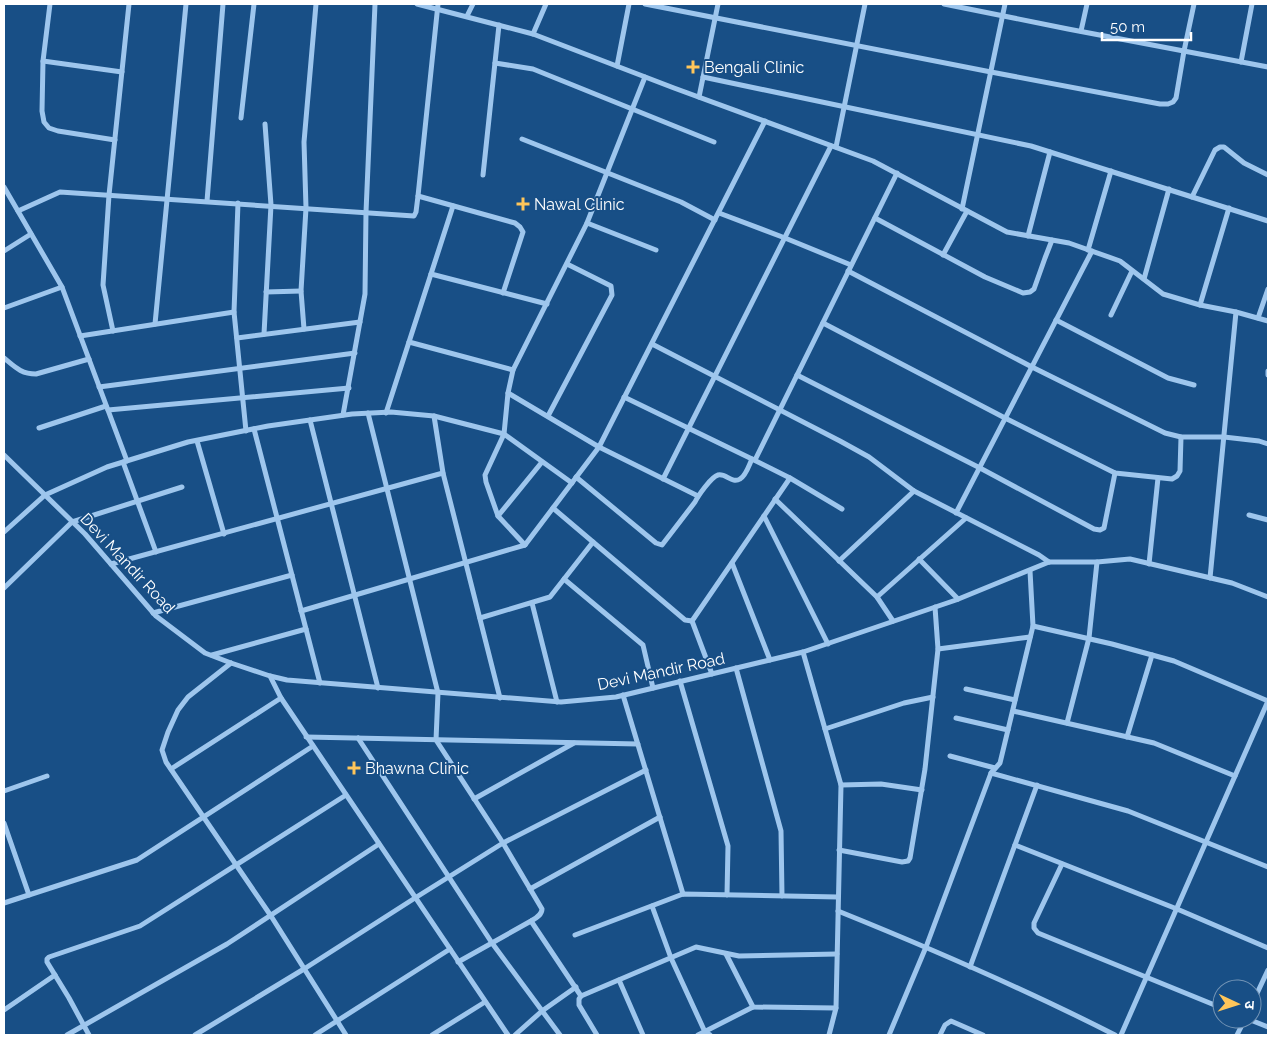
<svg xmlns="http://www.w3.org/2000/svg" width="1272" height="1039" viewBox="0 0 1272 1039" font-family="Raleway,'Noto Sans Devanagari',sans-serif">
<rect width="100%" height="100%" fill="#184f86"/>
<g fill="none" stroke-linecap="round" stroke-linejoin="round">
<g stroke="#9ec6ed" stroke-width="5">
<polyline points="50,4 43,61 42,111 44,122 49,128 58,131 115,140"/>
<polyline points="417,4 533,34 674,88 873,161 1007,232 1069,243 1120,261 1163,294 1200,305 1236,312 1268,321"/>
<polyline points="645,4 991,72 1160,104 1168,104 1173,102 1176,98 1184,51 1194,4"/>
<polyline points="944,4 1068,29 1268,67"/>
<polyline points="467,16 473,4"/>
<polyline points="1081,31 1087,4"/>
<polyline points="533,34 546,4"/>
<polyline points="43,61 122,72"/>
<polyline points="1241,62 1252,4"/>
<polyline points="495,63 533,69 714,142"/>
<polyline points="617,66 629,4"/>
<polyline points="703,77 1031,146 1268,221"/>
<polyline points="699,97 718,4"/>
<polyline points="241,118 254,4"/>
<polyline points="522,139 681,202 715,220"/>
<polyline points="836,147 865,4"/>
<polyline points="483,175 499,25"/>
<polyline points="4,187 62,287 127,461"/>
<polyline points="418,196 515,223 520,227 523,232 503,293"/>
<polyline points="1192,197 1215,150 1220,147 1224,147 1244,163 1268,175"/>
<polyline points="207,201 223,4"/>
<polyline points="238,203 234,312 246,431"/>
<polyline points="962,209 1005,4"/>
<polyline points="18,211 60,192 414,216 416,212 418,196 438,4"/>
<polyline points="719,213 785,238 851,265"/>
<polyline points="875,218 985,277 1023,293 1030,292 1034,289 1045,258 1052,240"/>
<polyline points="587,223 656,250"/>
<polyline points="1028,236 1050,152"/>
<polyline points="1088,250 1111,171"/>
<polyline points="4,251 31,234"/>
<polyline points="943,255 967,211"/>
<polyline points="848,271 1032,367 1165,433 1181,437 1224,437 1259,441 1268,444"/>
<polyline points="431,274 547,304"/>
<polyline points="1144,279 1169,189"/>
<polyline points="266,292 301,291"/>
<polyline points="1200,305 1229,208"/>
<polyline points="4,308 62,287"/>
<polyline points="1111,315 1132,271"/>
<polyline points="1258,318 1268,289"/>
<polyline points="1056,320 1168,378 1194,385"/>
<polyline points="823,323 1005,418 1115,473 1172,479 1177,476 1180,471 1181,437"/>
<polyline points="155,324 186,4"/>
<polyline points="304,329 301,291 306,208 304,142 316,4"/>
<polyline points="113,331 103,285 109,195 129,4"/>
<polyline points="264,334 271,205 265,124"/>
<polyline points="80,336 234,312"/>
<polyline points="237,338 360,322"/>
<polyline points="409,342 513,370"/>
<polyline points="652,344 840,441 869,457 914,491 1039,555 1049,562"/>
<path d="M4,358c11,9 17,16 32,16l53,-15"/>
<polyline points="1268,371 1268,375"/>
<polyline points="797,375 980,468 1094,529 1100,530 1104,528 1115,473"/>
<polyline points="99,387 355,353"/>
<polyline points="508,393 599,447 698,496"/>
<polyline points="624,397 752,459 790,478 842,509"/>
<polyline points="108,410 349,388"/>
<path d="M368,413l70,280 -2,47 67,103 39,66c0,6 -6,9 -11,12l-73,41"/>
<polyline points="386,413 453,206"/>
<polyline points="343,415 365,294 366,212 375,4"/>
<polyline points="434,416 443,473 500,698"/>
<polyline points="548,416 612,295 611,286 567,264"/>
<polyline points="310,420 378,688"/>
<polyline points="39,428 106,406"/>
<polyline points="254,429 320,683"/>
<polyline points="197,441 224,534"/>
<polyline points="4,455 85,534 156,616 205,653 231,663 270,676 287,680 561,702 616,697 803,652 956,600 1049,562 1097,562 1130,559 1232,583 1268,597"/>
<polyline points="755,460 897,173"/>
<polyline points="123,462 156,552"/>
<path d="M576,477l80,66 6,2 33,-43c3,-6 16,-25 23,-27 8,-2 14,9 22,4 6,-3 9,-14 12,-20"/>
<polyline points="663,479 831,146"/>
<polyline points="775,499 877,597 893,621"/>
<polyline points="553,508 685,620 692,621"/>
<polyline points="956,513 1092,251"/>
<polyline points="1249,515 1268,520"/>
<polyline points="498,516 542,462"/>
<polyline points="764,516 828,644"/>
<polyline points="4,532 45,495 107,467 188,442 268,426 352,414 391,412 434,416 504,434 572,483"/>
<polyline points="525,545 498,516 486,482 485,475 504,434 508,393 513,370 587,223 645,77"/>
<polyline points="919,559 958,599"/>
<polyline points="839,561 914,491"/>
<polyline points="732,563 770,660"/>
<polyline points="111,564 443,473"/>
<polyline points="1149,564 1158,478"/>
<polyline points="1210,578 1236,312"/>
<polyline points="564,579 643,645 653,688"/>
<polyline points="4,588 72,522 182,487"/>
<polyline points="877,597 966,518"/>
<polyline points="532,603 557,702"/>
<polyline points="301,611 525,545 599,447 765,121"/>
<polyline points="153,613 292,575"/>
<polyline points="480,618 550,597 593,542"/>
<polyline points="1033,626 1112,644 1174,661 1268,701"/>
<polyline points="938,649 1030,637"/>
<polyline points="803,652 841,785 836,1008 829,1035"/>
<polyline points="212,655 306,629"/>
<polyline points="231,663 188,697 178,710 168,732 162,750 166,762 271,916 346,1035"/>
<polyline points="736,668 781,831 782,896"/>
<polyline points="712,674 692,621 790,478"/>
<polyline points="270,676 281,698 508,1035"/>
<polyline points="680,681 728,846 727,895"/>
<polyline points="966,689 1015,700"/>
<polyline points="623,695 683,894"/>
<polyline points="1013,711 1154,743 1235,776"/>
<polyline points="956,718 1008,730"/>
<polyline points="1067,723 1089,638 1097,562"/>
<polyline points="825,729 904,703 933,697"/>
<polyline points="306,737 638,744"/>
<polyline points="1127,737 1152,655"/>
<polyline points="358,738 492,943 560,1035"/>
<polyline points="950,756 995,768"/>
<polyline points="171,769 281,698"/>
<polyline points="991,773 1128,811 1268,867"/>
<polyline points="841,785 881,784 922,790"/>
<polyline points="4,791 47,776"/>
<polyline points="474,799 574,743"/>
<polyline points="4,823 29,895"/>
<polyline points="1015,845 1177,909 1268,948"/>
<polyline points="839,850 902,862 908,861 910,858 925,769 938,649 935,607"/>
<polyline points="1062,864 1034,923 1034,928 1038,933 1222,1008"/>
<polyline points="530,889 660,817"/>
<polyline points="4,903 137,860 313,746"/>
<polyline points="652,906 671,958 705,1032 710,1035"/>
<path d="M838,911c94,38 187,78 277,124"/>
<polyline points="531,921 581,996 579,999 579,1005 597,1035"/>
<polyline points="575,935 683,894 838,897"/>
<polyline points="726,954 753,1007 836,1008"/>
<polyline points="970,967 1037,785"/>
<polyline points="619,980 643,1035"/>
<polyline points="581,996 696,947 739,956 837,954"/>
<polyline points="1252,1004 1268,970"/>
<polyline points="4,1010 55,975"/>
<polyline points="1248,1019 1268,1027"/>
<polyline points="67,1035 227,944 379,844"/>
<polyline points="89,1035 69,998 47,962 47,959 49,957 140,926 346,795"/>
<polyline points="195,1035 304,969 415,898 503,843 646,770"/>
<polyline points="315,1035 450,949"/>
<polyline points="432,1035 485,1002"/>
<polyline points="515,1035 542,1011 576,987"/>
<polyline points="698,1035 753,1007"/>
<polyline points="889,1035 926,947 991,773 1000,763 1033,626 1030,571"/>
<polyline points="940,1035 945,1025 951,1021 983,1035"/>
<polyline points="1121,1035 1268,701"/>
<polyline points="1237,1035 1245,1019"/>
</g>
</g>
<g fill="#ffc65a" stroke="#184f86" stroke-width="2">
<path d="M690.5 59.5h5v5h5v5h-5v5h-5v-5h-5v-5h5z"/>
<path d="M520.5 196.5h5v5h5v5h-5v5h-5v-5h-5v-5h5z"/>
<path d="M351.5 760.5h5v5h5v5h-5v5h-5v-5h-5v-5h5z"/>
</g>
<g text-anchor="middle" stroke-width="4" stroke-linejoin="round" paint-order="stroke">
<g font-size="16" fill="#fff" stroke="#184f86" text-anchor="start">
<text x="704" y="73">Bengali Clinic</text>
<text x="534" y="210">Nawal Clinic</text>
<text x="365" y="774">Bhawna Clinic</text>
</g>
<g font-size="16" fill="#fff" stroke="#184f86">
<text transform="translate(128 563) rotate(47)" y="6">Devi Mandir Road</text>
<text transform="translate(661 671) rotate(-12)" y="6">Devi Mandir Road</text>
</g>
</g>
<rect width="1272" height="1039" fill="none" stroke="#ffffff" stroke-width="10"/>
<g transform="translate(1237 1004) rotate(94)"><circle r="24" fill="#184f86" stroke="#7495b6"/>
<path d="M0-4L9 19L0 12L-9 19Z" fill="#ffc65a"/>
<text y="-8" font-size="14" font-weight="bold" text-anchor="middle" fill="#ffffff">उ</text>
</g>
<path d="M1102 32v8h89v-8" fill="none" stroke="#ffffff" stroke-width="2.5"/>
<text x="1110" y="32" font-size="15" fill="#ffffff" stroke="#184f86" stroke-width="4" paint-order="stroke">50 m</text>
</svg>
